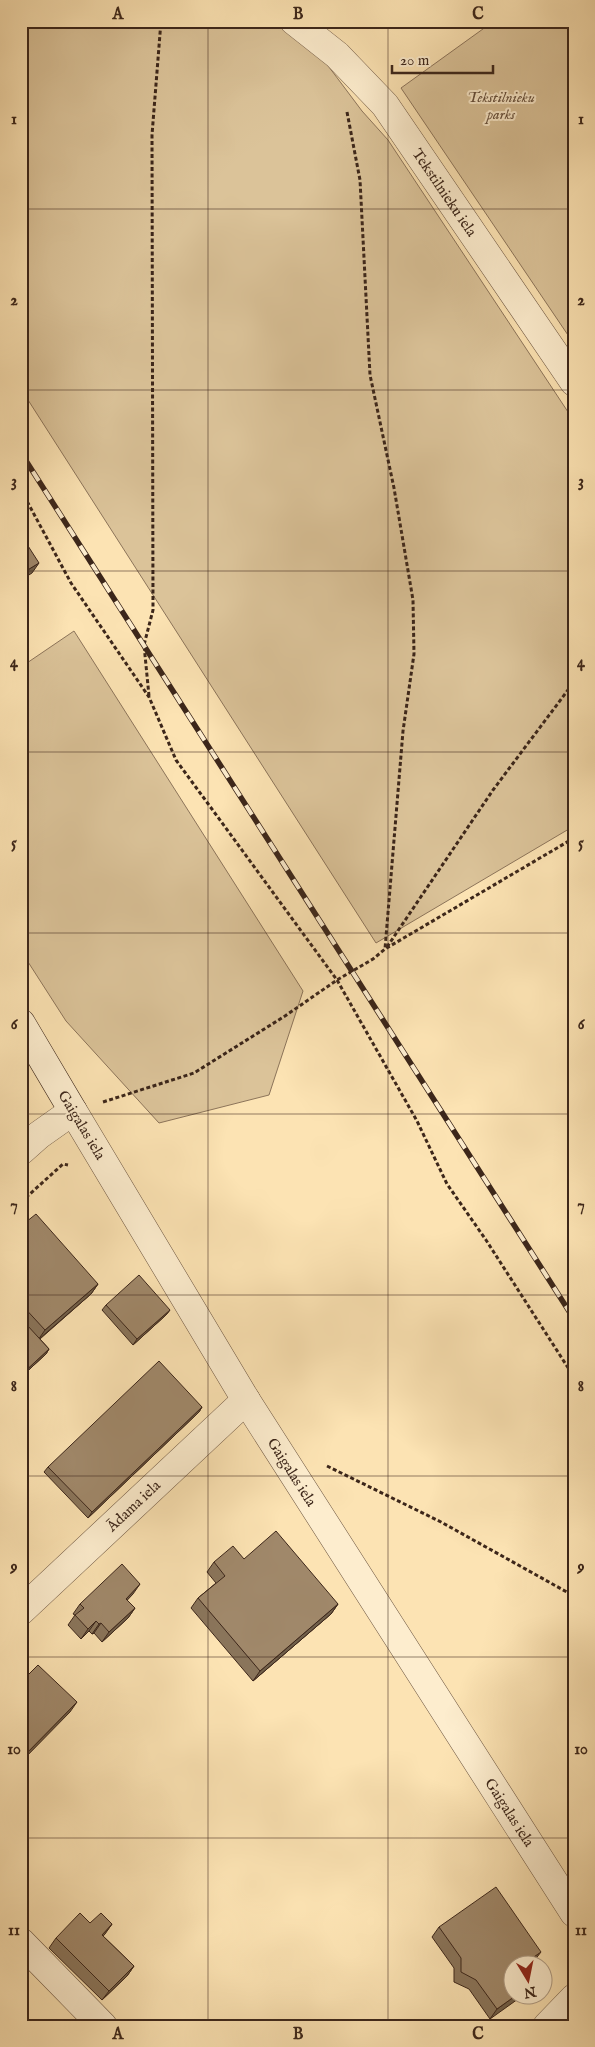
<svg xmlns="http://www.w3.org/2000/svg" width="595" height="2047" viewBox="0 0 595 2047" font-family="'IM FELL English',serif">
<rect width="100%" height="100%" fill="#fce3b3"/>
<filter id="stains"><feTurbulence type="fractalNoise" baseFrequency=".004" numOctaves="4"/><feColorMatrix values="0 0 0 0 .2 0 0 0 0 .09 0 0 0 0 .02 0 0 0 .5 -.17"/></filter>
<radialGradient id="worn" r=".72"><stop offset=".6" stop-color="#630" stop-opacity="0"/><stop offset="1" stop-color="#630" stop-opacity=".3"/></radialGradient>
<g fill="#dbc399" stroke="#8c745a">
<polygon points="21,21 276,21 323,59 362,111 388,140 574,421 574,826 376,943 21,389"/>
<polygon points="494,21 574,21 574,344 401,88"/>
<polygon points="74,631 303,991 269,1095 159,1123 66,1021 21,951 21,667"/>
</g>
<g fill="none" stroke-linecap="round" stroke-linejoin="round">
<defs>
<g id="minor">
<path id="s1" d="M294,21l43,34 48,50 189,277"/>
<path id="s2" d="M21,1611l225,-211"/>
<polyline points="21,1942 103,2026"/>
<polyline points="547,2026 574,1998"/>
</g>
<g id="tertiary">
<path id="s3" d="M21,1151l18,-16 34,-24 173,289 328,513"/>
</g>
<polyline id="secondary" points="21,1023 73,1111"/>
</defs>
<use href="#minor" stroke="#6c5540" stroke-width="29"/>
<use href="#tertiary" stroke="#6c5540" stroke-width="29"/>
<use href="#secondary" stroke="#3c261a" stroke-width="29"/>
<g stroke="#3c261a" stroke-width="3" stroke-dasharray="4 2.5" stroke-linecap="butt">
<polyline points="347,112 360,180 370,375 394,488 413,600 414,654 403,731 385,949"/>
<polyline points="21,490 71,583 149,697 176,760 337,980 417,1121 447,1184 486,1240 574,1377"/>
<polyline points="149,696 144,645 153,610 152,135 161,21"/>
<polyline points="387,947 493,790 574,682"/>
<polyline points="103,1102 194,1073 285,1016 337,980 373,959 385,949 574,838"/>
<polyline points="21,1202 63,1164 68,1165"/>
<polyline points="327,1466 441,1522 574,1596"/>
</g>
<use href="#minor" stroke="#fdedce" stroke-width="28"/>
<use href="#tertiary" stroke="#fdedce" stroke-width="28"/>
<use href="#secondary" stroke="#fdedce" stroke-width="28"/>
<defs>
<polyline id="rail" points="21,453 574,1319"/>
</defs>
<use href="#rail" stroke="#3c261a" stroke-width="5.5"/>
<use href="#rail" stroke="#fdedce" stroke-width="4" stroke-dasharray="11" stroke-linecap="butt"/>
</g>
<g fill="#8a755b" stroke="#3c261a">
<polygon points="21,1226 98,1284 91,1294 40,1339 49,1349 46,1354 21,1377 21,1330 26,1326 21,1321"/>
<polygon points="106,1305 170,1310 166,1315 133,1345 102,1310"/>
<polygon points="202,1407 199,1412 88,1518 44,1472 48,1467"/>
<polygon points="244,1559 338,1604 331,1614 253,1681 191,1608 198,1598 216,1583 207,1572 214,1562"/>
<polygon points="133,1594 127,1600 135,1608 128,1618 102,1642 94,1633 92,1634 89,1631 81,1639 68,1625 75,1615 73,1614 80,1604"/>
<polygon points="90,1923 112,1924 103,1936 134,1966 127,1976 102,2000 49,1948 56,1938"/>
<polygon points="439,1927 534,1961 512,1964 512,1994 490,2019 469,1989 454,1982 454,1968 432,1937"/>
</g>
<g fill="#705f4a" stroke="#3c261a">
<polygon points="39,563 32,573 21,580 21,574"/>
<polygon points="98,1284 91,1294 38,1340 45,1330"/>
<polygon points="170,1310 166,1315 133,1345 137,1339"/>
<polygon points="49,1349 46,1354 21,1377 21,1375"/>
<polygon points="202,1407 199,1412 88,1518 92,1512"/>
<polygon points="140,1584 133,1594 119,1609 126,1599"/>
<polygon points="338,1604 331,1614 253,1681 260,1671"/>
<polygon points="135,1608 128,1618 102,1642 109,1632"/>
<polygon points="96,1621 89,1631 81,1639 88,1629"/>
<polygon points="101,1623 94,1633 92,1634 99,1624"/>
<polygon points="77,1702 70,1712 21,1762 21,1759"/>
<polygon points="112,1924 105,1934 95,1945 102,1935"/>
<polygon points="541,1952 534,1961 530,1964 524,1964"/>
<polygon points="134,1966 127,1976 102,2000 109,1991"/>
<polygon points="518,1994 525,1994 490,2019 497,2009"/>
</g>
<g fill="#a0886a" stroke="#3c261a">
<polygon points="21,535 39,563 21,574"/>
<polygon points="36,1214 98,1284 45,1330 21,1304 21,1226"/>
<polygon points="139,1275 170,1310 137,1339 106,1305"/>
<polygon points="27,1325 49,1349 21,1375 21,1330"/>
<polygon points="159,1361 202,1407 92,1512 48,1467"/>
<polygon points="276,1531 338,1604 260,1671 198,1598 225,1576 214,1562 233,1546 244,1559"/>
<polygon points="122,1564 140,1584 126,1599 135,1608 109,1632 101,1623 99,1624 96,1621 88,1629 75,1615 84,1608 80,1604"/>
<polygon points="38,1665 77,1702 21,1759 21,1682"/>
<polygon points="496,1887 541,1952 525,1963 526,1964 512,1964 512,1994 518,1994 497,2009 476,1980 461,1972 461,1958 439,1927"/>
<polygon points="80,1913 90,1923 101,1913 112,1924 102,1935 134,1966 109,1991 56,1938"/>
</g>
<path fill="none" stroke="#3c261a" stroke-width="1" stroke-opacity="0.55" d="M208,21v2005M388,21v2005M21,209h553M21,390h553M21,571h553M21,752h553M21,933h553M21,1114h553M21,1295h553M21,1476h553M21,1657h553M21,1838h553"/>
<g text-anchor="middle" stroke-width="4" stroke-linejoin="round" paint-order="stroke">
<g font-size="15" font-style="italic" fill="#644d3a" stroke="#fdedce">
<text x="501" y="102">Tekstilnieku<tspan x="501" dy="17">parks</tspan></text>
</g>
<g font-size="15" fill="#3c261a" stroke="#fdedce">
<text dy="5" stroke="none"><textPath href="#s1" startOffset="230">Tekstilnieku iela</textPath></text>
<text transform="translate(82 1125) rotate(59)" y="5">Gaigalas iela</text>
<text dy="5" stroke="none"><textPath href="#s3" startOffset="488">Gaigalas iela</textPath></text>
<text dy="5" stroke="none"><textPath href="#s2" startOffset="154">Ādama iela</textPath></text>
<text dy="5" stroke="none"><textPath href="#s3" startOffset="892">Gaigalas iela</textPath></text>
</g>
</g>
<rect width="595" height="2047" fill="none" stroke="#fce3b3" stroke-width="55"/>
<g transform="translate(528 1980) rotate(170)"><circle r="24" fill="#fdedce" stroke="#b09d86"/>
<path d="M0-4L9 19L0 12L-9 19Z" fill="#8f2418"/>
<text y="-8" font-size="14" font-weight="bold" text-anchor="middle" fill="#3c261a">N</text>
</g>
<path d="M392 65v8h101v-8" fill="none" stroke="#3c261a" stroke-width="2.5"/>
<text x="400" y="65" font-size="15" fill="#3c261a" stroke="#fdedce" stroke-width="4" paint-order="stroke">20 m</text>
<rect x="28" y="28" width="540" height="1992" fill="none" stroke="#3c261a" stroke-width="2"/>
<g font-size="16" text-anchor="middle" font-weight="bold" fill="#3c261a">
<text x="118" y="19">A</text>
<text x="298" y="19">B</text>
<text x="478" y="19">C</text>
<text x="14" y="124">1</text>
<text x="581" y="124">1</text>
<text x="14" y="305">2</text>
<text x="581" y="305">2</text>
<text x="14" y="486">3</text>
<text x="581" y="486">3</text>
<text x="14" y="667">4</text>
<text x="581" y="667">4</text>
<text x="14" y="848">5</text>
<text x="581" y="848">5</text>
<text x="14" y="1029">6</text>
<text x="581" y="1029">6</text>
<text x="14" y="1210">7</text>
<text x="581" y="1210">7</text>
<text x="14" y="1391">8</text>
<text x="581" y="1391">8</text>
<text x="14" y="1572">9</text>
<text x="581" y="1572">9</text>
<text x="14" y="1754">10</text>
<text x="581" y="1754">10</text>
<text x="14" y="1935">11</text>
<text x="581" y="1935">11</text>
<text x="118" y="2039">A</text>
<text x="298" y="2039">B</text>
<text x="478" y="2039">C</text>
</g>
<rect width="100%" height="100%" filter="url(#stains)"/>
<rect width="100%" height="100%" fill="url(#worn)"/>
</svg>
